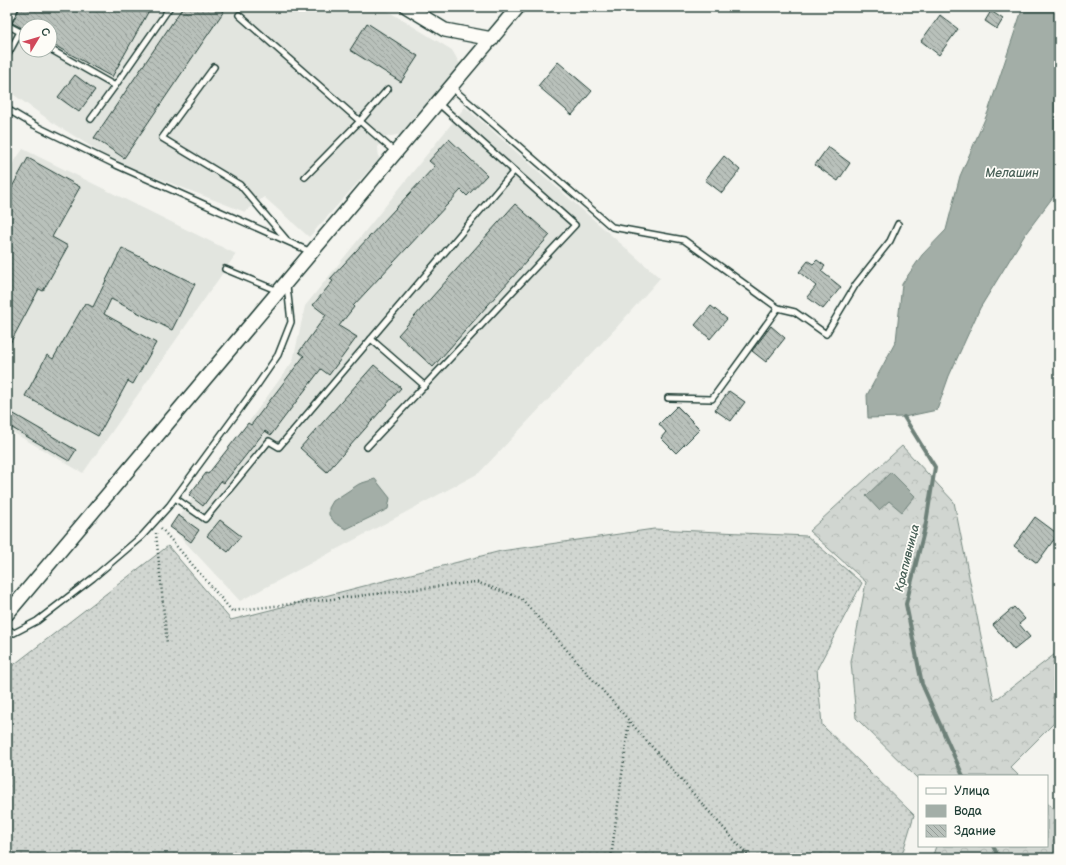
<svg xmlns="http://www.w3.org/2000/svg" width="1066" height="865" viewBox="0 0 1066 865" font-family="'Balsamiq Sans',sans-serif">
<defs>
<pattern id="grass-dots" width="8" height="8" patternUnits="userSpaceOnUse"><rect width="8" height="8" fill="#d1d6d1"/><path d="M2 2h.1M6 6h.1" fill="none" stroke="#b3b9b4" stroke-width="1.8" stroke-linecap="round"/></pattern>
<pattern id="forest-crowns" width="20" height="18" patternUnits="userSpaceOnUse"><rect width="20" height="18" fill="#d1d6d1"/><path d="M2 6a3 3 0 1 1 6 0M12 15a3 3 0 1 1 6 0" fill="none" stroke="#b3b9b4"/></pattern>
<pattern id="building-back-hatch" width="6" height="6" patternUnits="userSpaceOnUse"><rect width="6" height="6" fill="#b9c1bb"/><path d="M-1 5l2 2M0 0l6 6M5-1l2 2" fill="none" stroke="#969e99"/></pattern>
</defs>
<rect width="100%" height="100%" fill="#f4f4ef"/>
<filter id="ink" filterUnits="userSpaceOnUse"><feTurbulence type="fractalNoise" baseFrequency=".025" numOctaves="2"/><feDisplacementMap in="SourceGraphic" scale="8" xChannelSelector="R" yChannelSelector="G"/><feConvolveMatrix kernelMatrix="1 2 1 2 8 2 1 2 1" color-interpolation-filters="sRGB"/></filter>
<g filter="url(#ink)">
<g fill="#e2e5df" fill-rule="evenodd">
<path d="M7,7h374l71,43 9,16 -59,68 -16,3 -8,10 1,12 -70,78 -45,-40 -19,15 -131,-51 -62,-39 -45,-32zM26,26h24v24h-24z"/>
<polygon points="465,107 660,278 616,328 479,473 240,601 172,528 210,472 248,423 293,361 305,306"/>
<polygon points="23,149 236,254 83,473 7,429 7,172"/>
</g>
<polygon fill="url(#grass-dots)" stroke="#788a82" points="654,529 807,536 862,583 817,669 822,725 914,815 901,858 7,858 7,670 168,546 231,620 501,551"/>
<g fill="url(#forest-crowns)" stroke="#788a82">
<polygon points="902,446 954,502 994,701 1059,651 1059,718 1010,767 1019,776 919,776 919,780 856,718 851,662 866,582 809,531"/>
<polygon points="1047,803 1059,814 1059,858 932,858 936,846 1047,846"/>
</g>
<g fill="#a3aea7" stroke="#6e8179">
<polygon points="1023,7 1059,7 1059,189 1026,233 980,308 949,376 937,410 904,417 868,418 867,395 896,341 902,284 922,255 946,230 960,176 988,112"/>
<polygon points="891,472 915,496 902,512 889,501 879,510 866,496"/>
<polygon points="375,479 390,498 388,509 346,529 335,523 329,515 329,508 333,501 359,484"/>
</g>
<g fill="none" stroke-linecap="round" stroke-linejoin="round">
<g stroke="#6e8179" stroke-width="4">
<polyline points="904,417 935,467 926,523 906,604 922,684 963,776"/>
<polyline points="993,846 999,858"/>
</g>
</g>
<g fill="url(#building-back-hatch)" stroke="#1f3d34">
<polygon points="20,7 151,7 112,77 50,43 50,26 26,26 26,30 12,23"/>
<polygon points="183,7 218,7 224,11 124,158 94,138"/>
<polygon points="991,11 1003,19 997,29 985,21"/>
<polygon points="940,15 958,29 939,55 921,41"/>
<polygon points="367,23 418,56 401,82 350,50"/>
<polygon points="558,62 592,91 572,115 538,86"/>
<polygon points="75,75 95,90 79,112 58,97"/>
<polygon points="449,139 487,175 467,196 461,190 353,306 354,307 339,326 357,337 329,375 321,369 271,435 265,431 224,483 221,481 203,506 189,495 206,473 208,474 248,423 251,425 304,356 299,352 326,315 313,305 333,281 330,279 435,166 429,161"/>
<polygon points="828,147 850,163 838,181 815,165"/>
<polygon points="724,156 740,170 722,193 705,180"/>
<polygon points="28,158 80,187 52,237 68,246 43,291 39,289 7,349 7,196"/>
<polygon points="515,204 550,235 433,367 398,335"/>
<polygon points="122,248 195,284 172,330 111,299 104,314 156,343 133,384 128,381 98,436 25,396 47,355 53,359 85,303 93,307"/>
<polygon points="817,260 825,266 821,271 841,287 823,309 807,297 816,286 799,272 808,261 813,264"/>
<polygon points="711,306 727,319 710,339 695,325"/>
<polygon points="771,326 785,338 766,362 752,351"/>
<polygon points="374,365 401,388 327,472 300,448"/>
<polygon points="729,391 745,402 731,421 715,410"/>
<polygon points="677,406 700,429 676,453 661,438 666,432 659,424"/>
<polygon points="7,410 76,450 69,461 7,425"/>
<polygon points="178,515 199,530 191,542 170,527"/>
<polygon points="1035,517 1058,534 1037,563 1014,546"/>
<polygon points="220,520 241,536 228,552 207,536"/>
<polygon points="1014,607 1025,619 1019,624 1030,637 1014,650 993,625"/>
</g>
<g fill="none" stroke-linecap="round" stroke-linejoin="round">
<defs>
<g id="service">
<polyline points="16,7 7,25 26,35"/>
<polyline points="239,15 395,152"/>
<polyline points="50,49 115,86 91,119"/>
<polyline points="7,56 20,32"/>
<polyline points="214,67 162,138 240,185 286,239"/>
<polyline points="115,86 170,7"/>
<polyline points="451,87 612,227 684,240 778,308 712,399 668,398"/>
<polyline points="7,109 34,125 116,165 311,252"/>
<polyline points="305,177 360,121 388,89"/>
<polyline points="225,269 278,291"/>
<polyline points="778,308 795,312 826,334 856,284 890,241 898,224"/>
<polyline points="371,339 425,386"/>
<polyline points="367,447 575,225 439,104"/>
<polyline points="175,498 205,519 269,441 279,447 514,171"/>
<polyline points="7,628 14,633 37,621 93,578 142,536 169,506 256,387 278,355 291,322 287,286"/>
</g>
<g id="tertiary">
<polyline points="407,7 445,30 492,39"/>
<polyline points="7,614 518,7"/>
</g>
</defs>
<use href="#service" stroke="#1f3d34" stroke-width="8"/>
<use href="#tertiary" stroke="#1f3d34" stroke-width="16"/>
<g stroke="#1f3d34" stroke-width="2.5" stroke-dasharray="1 3" stroke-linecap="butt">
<polyline points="161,528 232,611 476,582 521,598 750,858"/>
<polyline points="156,533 167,644"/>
<polyline points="611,858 629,721"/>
</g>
<use href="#service" stroke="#fdfcf7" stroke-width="5"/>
<use href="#tertiary" stroke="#fdfcf7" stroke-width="13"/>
</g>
</g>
<g text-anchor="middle" stroke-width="3.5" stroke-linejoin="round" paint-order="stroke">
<g font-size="12" font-style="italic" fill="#475f56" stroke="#fdfcf7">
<text x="1012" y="177">Мелашин</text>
<text transform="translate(907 558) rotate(-76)" y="4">Крапивница</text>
</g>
</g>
<rect width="1066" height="865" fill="none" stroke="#fdfcf7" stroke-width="24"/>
<rect x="12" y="12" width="1042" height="841" fill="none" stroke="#1f3d34" stroke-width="1.5" filter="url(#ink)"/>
<rect x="918" y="775" width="130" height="72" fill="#fdfcf7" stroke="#a4b0a9"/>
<rect x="926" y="788" width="20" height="6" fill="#fdfcf7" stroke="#a4b0a9"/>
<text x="954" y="795" font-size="12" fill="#1f3d34">Улица</text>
<rect x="926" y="805" width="20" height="12" fill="#a3aea7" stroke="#a4b0a9"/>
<text x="954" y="815" font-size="12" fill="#1f3d34">Вода</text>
<rect x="926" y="825" width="20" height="12" fill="url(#building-back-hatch)" stroke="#a4b0a9"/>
<text x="954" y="835" font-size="12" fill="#1f3d34">Здание</text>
<g transform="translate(38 38) rotate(52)"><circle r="19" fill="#fdfcf7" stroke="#a4b0a9"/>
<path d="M0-3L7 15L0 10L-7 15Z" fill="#d1495b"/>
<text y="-6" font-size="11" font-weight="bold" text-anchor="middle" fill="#1f3d34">С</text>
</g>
</svg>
